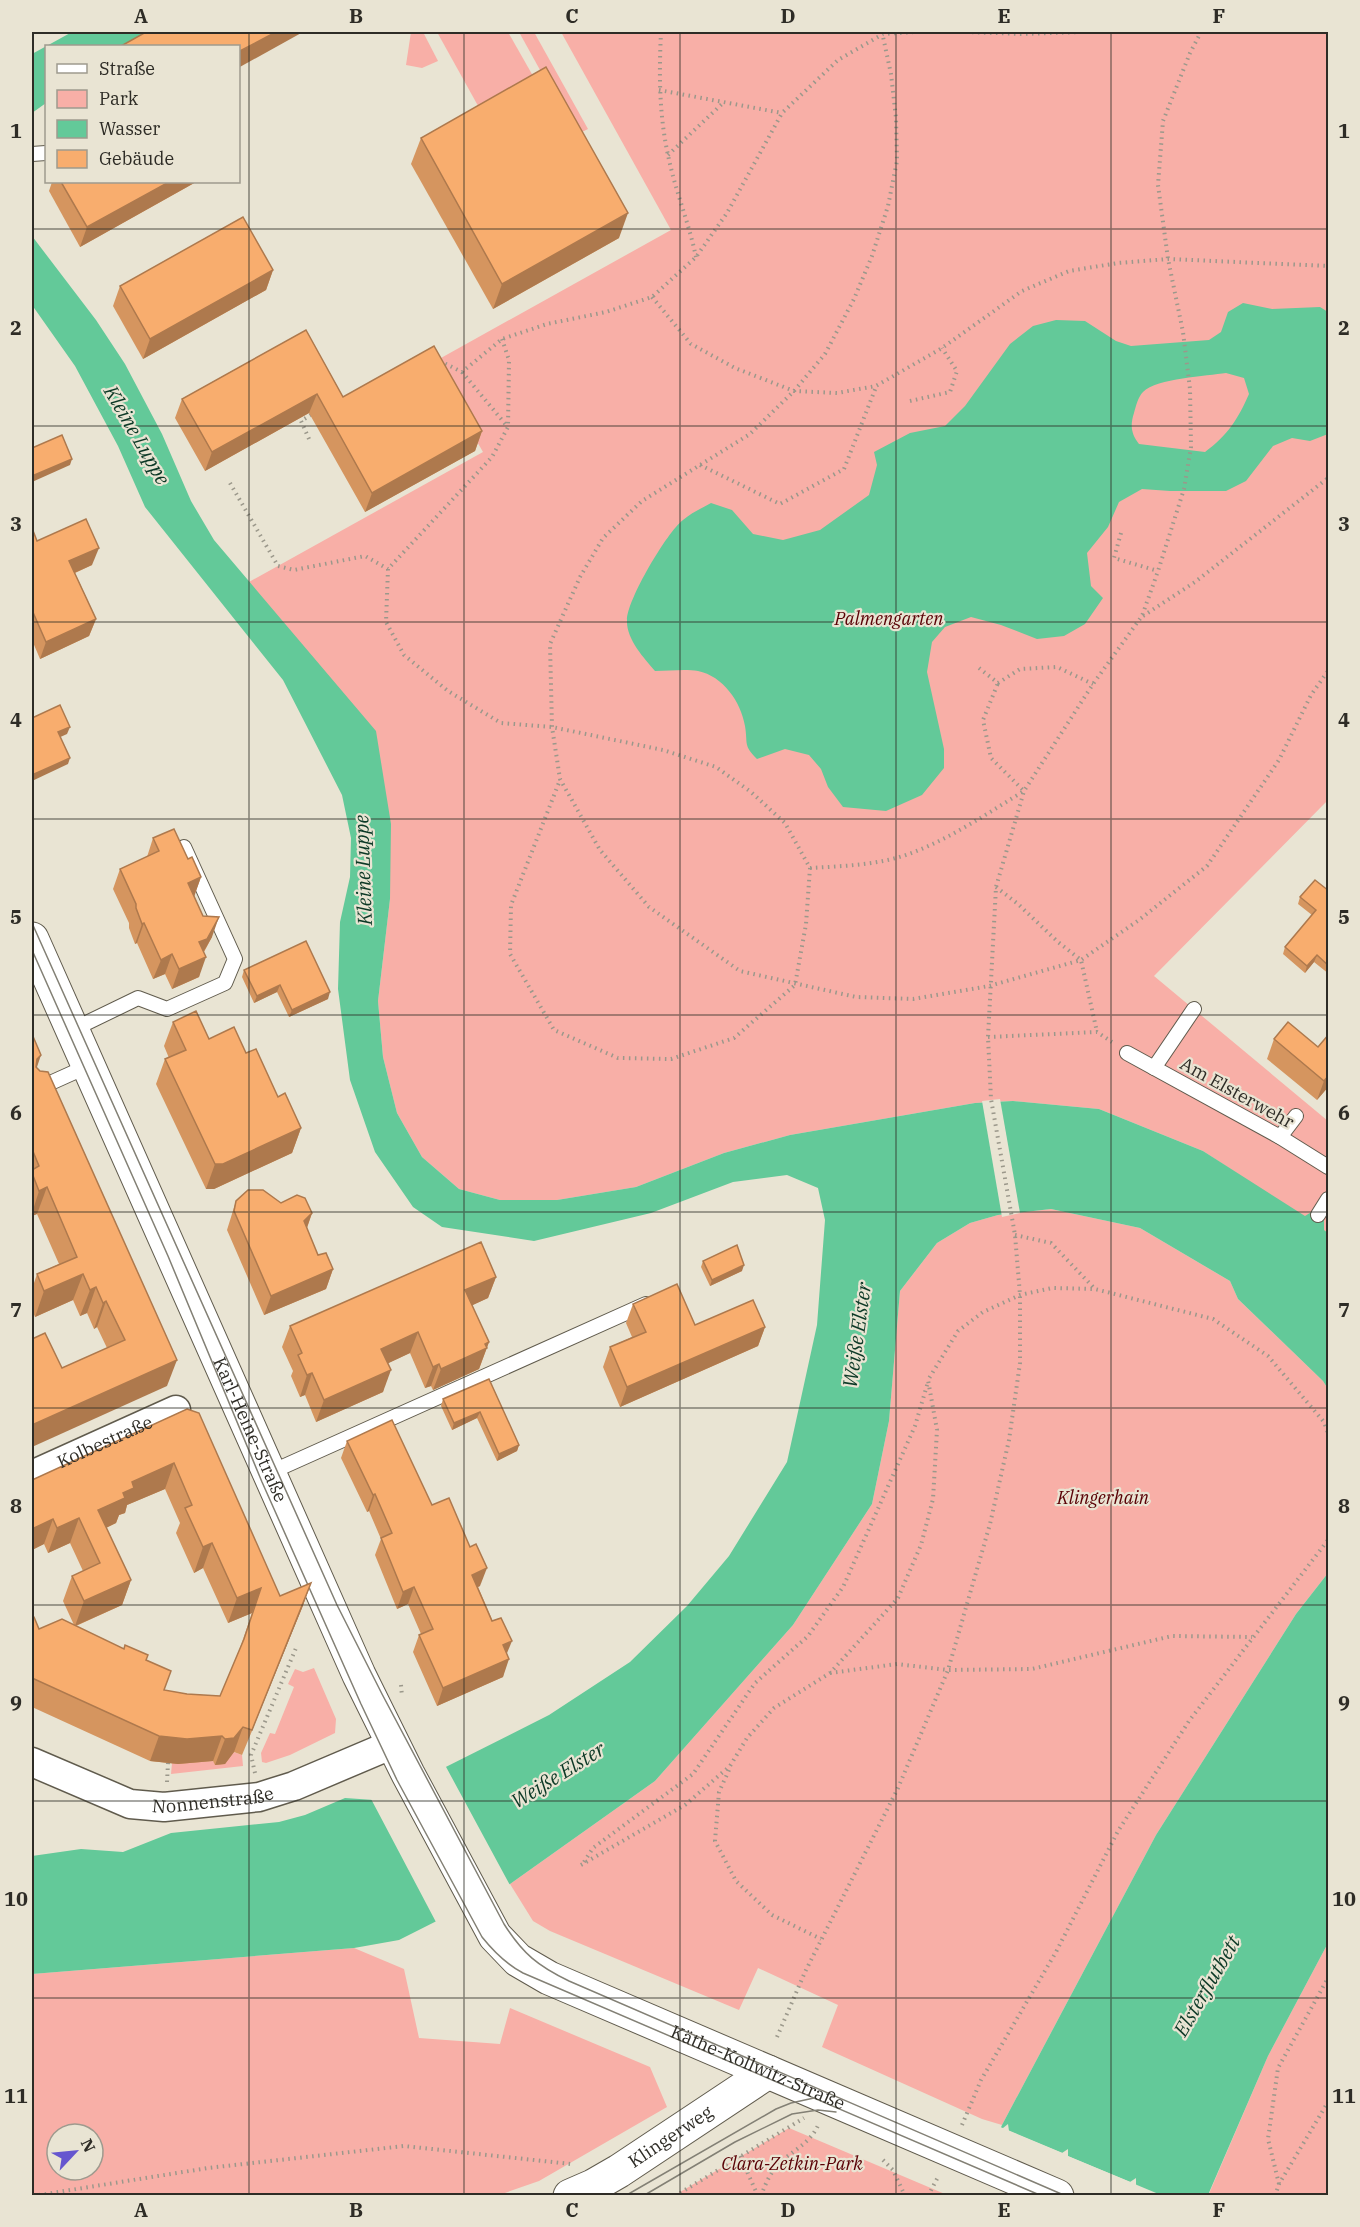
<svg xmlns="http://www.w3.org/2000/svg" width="1360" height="2227" viewBox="0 0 1360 2227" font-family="'IBM Plex Serif',serif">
<rect width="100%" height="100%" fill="#e9e4d3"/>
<g fill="#f8afa7" fill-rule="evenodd">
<polygon points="411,32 423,32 438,61 422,68 406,65"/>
<polygon points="437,32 508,32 537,83 482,113"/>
<polygon points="519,32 534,32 588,129 576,135"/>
<polygon points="561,32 1328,32 1328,800 1154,976 1328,1121 1328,1233 1203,1151 1099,1109 1013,1101 975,1103 790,1135 724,1153 636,1187 557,1200 500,1200 459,1189 422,1157 397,1113 383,1057 378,1001 390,899 249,582 483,452 432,363 671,230"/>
<polygon points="1051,1209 1140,1228 1230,1281 1238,1299 1323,1381 1328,1389 1328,1573 1296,1614 1156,1835 1002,2125 982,2119 822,2047 838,2005 758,1968 739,2010 550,1931 533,1921 510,1884 655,1781 793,1625 872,1504 889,1421 900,1291 937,1243 970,1223 998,1215"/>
<polygon points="314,1668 336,1719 335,1733 290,1755 266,1763 262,1762 261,1753 270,1733 275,1734 294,1687 288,1684 295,1669 303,1672"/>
<polygon points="231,1751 242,1755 243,1766 171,1774 172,1763 213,1761 216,1765"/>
<polygon points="1328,1943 1328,2195 1208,2196 1268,2056"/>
<path d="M354,1948l50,21 15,69 81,6 10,-36 140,59 17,40 -128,74 -40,14 -467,1v-222zM57,2134h36v36h-36z"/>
<polygon points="789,2128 945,2194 948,2195 675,2195"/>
</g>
<g fill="#63c999" fill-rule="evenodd">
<polygon points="72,32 173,32 147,46 46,46 46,103 32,113 32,54"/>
<polygon points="32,236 96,320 125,364 162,434 191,501 214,540 376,731 391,824 390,899 378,1001 383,1057 397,1113 422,1157 459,1189 500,1200 557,1200 636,1187 724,1153 790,1135 975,1103 1013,1101 1099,1109 1203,1151 1305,1216 1313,1211 1324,1218 1324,1230 1328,1233 1328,1389 1323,1381 1238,1299 1230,1281 1140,1228 1051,1209 998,1215 970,1223 937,1243 900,1291 889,1421 872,1504 793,1625 655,1781 510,1884 399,1940 354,1948 32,1974 32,1856 81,1849 123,1852 171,1833 279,1822 305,1815 345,1798 374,1800 396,1792 549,1715 630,1662 687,1606 729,1556 787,1462 817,1325 825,1220 818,1188 787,1175 733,1182 651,1213 534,1241 442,1227 413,1207 375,1152 350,1080 338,989 340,922 350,877 351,838 342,795 283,680 145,507 118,446 75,366 32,305"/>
<path d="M1243,303l29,6 48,-2 8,5v122l-18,7 -18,-3 -19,8 -27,35 -20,10h-56l-28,-2 -23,13 -11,25 -21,26 4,33 12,12 -18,26 -21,12 -27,3 -36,-14 -30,-8 -26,10 -13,15 -5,30 17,77v19l-22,27 -36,16 -43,-4 -15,-20 -7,-18 -12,-14 -24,-6 -28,10c-14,-14 -9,-15 -12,-33 -4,-24 -22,-50 -47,-55 -13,-2 -29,0 -43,0 -11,-13 -29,-32 -28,-51 0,-20 40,-88 56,-100 8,-7 19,-12 28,-17l21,7 21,24 30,6 37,-10 49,-35 8,-30 -3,-13 36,-19 35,-7 20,-20 45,-62 23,-18 23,-6 29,1 31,20 15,5 78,-6 12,-8 7,-20zM1226,373l18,5 5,16c-11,25 -21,41 -44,58l-66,-8c-8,-10 -9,-19 -5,-31 2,-7 4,-16 9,-21 14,-14 64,-16 83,-19z"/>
<polygon points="1328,1573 1328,1943 1268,2056 1208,2195 1132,2195 1136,2185 1136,2178 1130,2182 1068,2156 1068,2149 1062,2153 1009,2131 1008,2124 1003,2128 972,2196 1002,2125 1156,1835 1296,1614"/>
</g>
<g fill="#e9e4d3">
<polygon points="1000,1099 1020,1213 1002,1217 982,1101"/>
<polygon points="445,1765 511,1887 437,1924 370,1797 395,1790"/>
<polygon points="998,2126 1065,2154 1048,2196 980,2196 1006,2129 978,2196 969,2195"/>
<polygon points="1065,2155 1133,2183 1128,2196 1049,2196"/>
<polygon points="1133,2183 1137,2185 1161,2195 1129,2196"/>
</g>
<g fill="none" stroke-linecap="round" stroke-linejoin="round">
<defs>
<g id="lane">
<polyline points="32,154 46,153"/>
<polyline points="72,1030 138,998 167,1009 225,983 235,959 184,847"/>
<polyline points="1127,1053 1280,1137 1328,1167"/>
<polyline points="1154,1068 1194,1009"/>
<polyline points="37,1089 88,1066"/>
<polyline points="1280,1137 1296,1116"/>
<polyline points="1318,1215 1328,1199"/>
<polyline points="269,1473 646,1304"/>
</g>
<g id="street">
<path id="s1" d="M32,1475l144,-65"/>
<path id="s2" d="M32,1762l98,42 34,3 95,-10 35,-11 99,-42"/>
</g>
<g id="secondary">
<path id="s3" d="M32,939l327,736 49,99 87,162 23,24 31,18 508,218"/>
<path id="s4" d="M570,2196l23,-10 26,-15 149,-99"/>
</g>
</defs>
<use href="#lane" stroke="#605b4d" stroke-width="16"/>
<use href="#street" stroke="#605b4d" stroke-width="31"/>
<use href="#secondary" stroke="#605b4d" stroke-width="35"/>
<g stroke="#9b988b" stroke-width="4" stroke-dasharray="1.5 4.5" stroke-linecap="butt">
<path d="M661,32c-2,41 -2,82 7,123 7,35 21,68 28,102"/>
<polyline points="882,32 891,74 896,118 897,161 888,206 872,256 854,299 825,354 794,391 750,434 642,501 603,538 580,577 550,644 552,727 560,779 600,850 649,907 740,971 856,997 913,999 989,986 1081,960 1139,920 1207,866 1279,760 1311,695 1328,671"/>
<polyline points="966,32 1022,34 1082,32"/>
<polyline points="659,90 782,113"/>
<polyline points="668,155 723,103"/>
<polyline points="652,297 691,344 735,368 794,391 837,393 876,386 942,348 1022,291 1069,271 1118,263 1168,259 1328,266"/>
<polyline points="502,339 509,360 508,427 492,457 388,569 386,622 404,655 448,691 501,723 552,727 663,750 716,767 751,792 785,823 810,868 806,924 795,985 734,1038 671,1059 618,1058 554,1030 510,954 511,905 560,780"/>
<polyline points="440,361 462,372 502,339 547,324 606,312 652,297 696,257 727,213 782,113 838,60 883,34 915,32"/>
<polyline points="462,372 507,426"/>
<polyline points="910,401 950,392 957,371 942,348"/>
<polyline points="309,439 301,421 314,413"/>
<polyline points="700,465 780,504 844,469 876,387"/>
<polyline points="230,483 278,566 294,570 365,556 388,569"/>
<polyline points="1121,533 1114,558 1158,571"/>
<polyline points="1143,616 1195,582 1328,478"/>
<polyline points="979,668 998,683 1020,669 1057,667 1093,684"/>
<path d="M810,868c34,-2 72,-3 104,-16 39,-15 74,-39 110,-61l-33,-33 -8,-38 15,-37"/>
<polyline points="996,887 1018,904 1058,942 1081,960 1097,1032"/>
<polyline points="988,1037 1097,1032 1112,1042"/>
<polyline points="1015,1235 1051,1243 1095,1289"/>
<polyline points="830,1673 897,1664 948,1670 1032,1669 1172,1636 1252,1637"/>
<polyline points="401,1685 402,1696"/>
<polyline points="729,1770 719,1792 715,1841 736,1881 772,1915 821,1939"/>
<polyline points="255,1773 251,1755 296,1648"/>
<polyline points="167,1782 168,1763"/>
<polyline points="584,1862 593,1848 693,1774 755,1683 808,1636 843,1587 915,1426 928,1382"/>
<polyline points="581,1865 685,1805 730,1766 747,1738 774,1708 830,1673 898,1598 921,1545 933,1499 937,1430 928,1380 958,1331 983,1312 1020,1295 1052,1288 1095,1289 1213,1319 1268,1356 1324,1422 1328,1433"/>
<polyline points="777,2037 805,1972 898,1788 948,1670 990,1524 1009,1440 1020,1363 1020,1295 1015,1235 991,1099 988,1037 996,887 1024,791 1093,684 1142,616 1158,571 1184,489 1191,447 1190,389 1183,332 1168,259 1158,185 1163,121 1190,53 1201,32"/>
<polyline points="962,2125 981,2080 1056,1952 1118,1831 1189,1721 1328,1540"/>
<polyline points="740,2156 758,2196"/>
<polyline points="883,2160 893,2170 905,2196"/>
<polyline points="1279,2184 1268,2139 1278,2068 1328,1978"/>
<polyline points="33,2196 208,2168 404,2146 571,2164"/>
<polyline points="675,2196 804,2118"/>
<path d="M761,2196c5,-14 11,-27 22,-36 14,-12 29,-19 36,-37"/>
<polyline points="928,2196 939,2175"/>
<polyline points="1275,2196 1279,2184 1328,2102"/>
</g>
<use href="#lane" stroke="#fff" stroke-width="14"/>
<use href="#street" stroke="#fff" stroke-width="28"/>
<use href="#secondary" stroke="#fff" stroke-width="33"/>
<g stroke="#838075" stroke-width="1.5">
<path d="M32,923l305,682 45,89 122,230c19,30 34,42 65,57l497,215"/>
<path d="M32,950l136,306 94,226 99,222 36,76 85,157c12,15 24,27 41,36l519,223"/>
<polyline points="625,2196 776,2109 791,2103 814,2098"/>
<polyline points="643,2196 735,2142 792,2114 818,2110 836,2112"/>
</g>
</g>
<g fill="#d5955f" fill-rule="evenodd">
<polygon points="421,138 619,238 493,309 411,164"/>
<polygon points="52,182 196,182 80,247 49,191"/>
<polygon points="273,270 266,290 143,359 113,306 120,286"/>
<polygon points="306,330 343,397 482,431 475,451 365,512 309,413 205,471 175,418 182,399"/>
<polygon points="32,528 37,541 92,565 75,573 96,619 89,636 40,659 32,640"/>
<polygon points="153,838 188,859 201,877 194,896 212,937 204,952 199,977 172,989 165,974 153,979 137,943 135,944 129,928 129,923 113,889 120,869 147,857"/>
<polygon points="1329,891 1329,974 1314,962 1305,973 1283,954 1285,947 1312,915 1298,904 1300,897"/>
<polygon points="244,970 328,999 289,1017 277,992 254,1003 242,977"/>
<polygon points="173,1022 209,1039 246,1053 301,1128 292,1153 214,1189 206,1189 156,1084 165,1059 169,1058 164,1046"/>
<polygon points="32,1034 37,1068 167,1386 62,1368 107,1348 97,1327 94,1329 87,1313 80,1316 73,1300 35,1317 32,1310 32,1289 37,1274 59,1264 37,1214 32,1216"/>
<polygon points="1329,1034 1329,1086 1317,1100 1267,1059 1274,1039 1318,1047"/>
<polygon points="236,1201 281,1203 312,1213 307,1228 318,1255 333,1269 326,1289 264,1315 227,1230"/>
<polygon points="703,1261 742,1271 710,1286 701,1267"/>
<polygon points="496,1277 488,1298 472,1305 489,1342 479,1369 433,1390 431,1386 425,1388 410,1353 388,1363 383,1392 316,1422 305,1395 300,1397 291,1376 293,1371 282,1347 290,1326"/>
<polygon points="633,1304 695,1325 765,1327 758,1346 620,1407 603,1367 610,1347 632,1337 626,1323"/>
<polygon points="489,1379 519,1445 517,1451 497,1461 477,1418 452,1430 441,1406 443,1399"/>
<path d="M187,1409l93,187 31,-13 -9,25 -60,147 -8,-3 -9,12 -10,1 -2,-4 -35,3 -28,-3 -118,-54v-91l7,13 35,-4 -11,-24 9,-25 11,-5 -13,-28 -22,10 -4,-9 -12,6v-70zM165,1489l15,34 -4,10 18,40 9,-5 25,55 24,-10 -12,35 -20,48 -33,-2 -23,-4 -18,-30 -70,-34 46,-21 9,-25 -25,-52 10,-5 3,-8 6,-2 2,-8z"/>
<polygon points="347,1441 432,1505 480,1586 478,1587 507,1654 503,1677 437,1706 413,1652 419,1635 421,1634 408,1604 397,1609 375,1555 381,1539 369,1511 367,1512 341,1458"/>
</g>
<g fill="#ae794d">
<polygon points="276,32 303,32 238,68 238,52"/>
<polygon points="169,182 196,182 80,247 87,227"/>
<polygon points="628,213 619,238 493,309 502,284"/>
<polygon points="273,270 266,290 143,359 150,339"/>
<polygon points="317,394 309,413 205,471 212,452"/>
<polygon points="482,431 475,451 365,512 372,493"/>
<polygon points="72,459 70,465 32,482 32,476"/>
<polygon points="99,548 92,565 63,578 69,561"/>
<polygon points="96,619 89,636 40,659 46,642"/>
<polygon points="70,727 67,734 56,739 58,732"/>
<polygon points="70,758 68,764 32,781 32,775"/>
<polygon points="201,877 194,897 188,883"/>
<polygon points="219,917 212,937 200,958 199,942"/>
<polygon points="144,923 137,943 135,944 142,924"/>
<polygon points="172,954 165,974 153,979 161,960"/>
<polygon points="1317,955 1314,962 1305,973 1307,966"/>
<polygon points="206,957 199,977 172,989 179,969"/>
<polygon points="280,985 277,992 254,1003 257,996"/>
<polygon points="330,992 328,999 289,1017 292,1010"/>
<polygon points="41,1055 32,1082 37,1059"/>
<polygon points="1329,1075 1329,1086 1317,1100 1324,1081"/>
<polygon points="301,1128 292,1153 214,1189 206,1189 215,1164"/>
<polygon points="47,1187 37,1214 32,1216 32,1213 39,1191"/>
<polygon points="312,1213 305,1233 304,1221"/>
<polygon points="744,1265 742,1271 710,1286 712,1280"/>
<polygon points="333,1269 326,1289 264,1315 271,1296"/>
<polygon points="83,1274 73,1300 35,1317 44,1291"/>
<polygon points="496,1277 488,1298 458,1312 465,1290"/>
<polygon points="96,1287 87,1313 80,1316 90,1290"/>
<polygon points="106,1301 97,1327 94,1329 103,1303"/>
<polygon points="765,1327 758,1346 620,1407 627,1387"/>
<polygon points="418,1332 410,1353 374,1370 381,1349"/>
<polygon points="489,1342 479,1369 433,1390 441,1369"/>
<polygon points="177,1360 167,1386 32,1447 32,1425"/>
<polygon points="439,1364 431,1386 425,1388 433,1367"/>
<polygon points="391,1370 383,1392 316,1422 324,1400"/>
<polygon points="312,1373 305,1395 300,1397 307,1375"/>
<polygon points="480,1412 477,1418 452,1430 454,1423"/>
<polygon points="519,1445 517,1451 497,1461 499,1454"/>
<polygon points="174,1463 165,1489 127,1505 125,1513 119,1515 116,1523 89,1536 98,1510 123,1493 132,1482"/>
<polygon points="375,1494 369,1511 367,1512 373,1495"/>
<polygon points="79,1518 70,1543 48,1553 57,1528"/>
<polygon points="53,1519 44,1544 32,1550 32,1529"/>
<polygon points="212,1543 203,1568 194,1573 203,1547"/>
<polygon points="487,1568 480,1586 466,1592 472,1575"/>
<polygon points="131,1580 122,1605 75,1626 84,1601"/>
<polygon points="311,1583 302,1608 242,1755 252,1730"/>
<polygon points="414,1587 408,1604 397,1609 403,1592"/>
<polygon points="261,1588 252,1613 228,1623 237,1598"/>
<polygon points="512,1641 505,1658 503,1645"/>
<polygon points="509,1659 503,1677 437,1706 443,1688"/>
<polygon points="243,1727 234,1752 225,1764 215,1765 225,1739"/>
<polygon points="159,1736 222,1736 213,1761 178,1764 150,1761"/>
</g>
<g fill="#f8ad6e" stroke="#ae794d" stroke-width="1.5">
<polygon points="146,32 276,32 238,52 238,46 121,46"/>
<polygon points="546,67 628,213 502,284 421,138"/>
<polygon points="61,182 169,182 87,227"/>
<polygon points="243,217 273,270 150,339 120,286"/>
<polygon points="306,330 343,397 434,346 482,431 372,493 317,394 212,452 182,399"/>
<polygon points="62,435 72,459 32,476 32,448"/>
<polygon points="86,519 99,548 69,561 96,619 46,642 32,610 32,528 37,541"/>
<polygon points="60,705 70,727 58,732 70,758 32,775 32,718"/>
<polygon points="174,829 188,859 192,857 201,877 188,883 203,916 219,917 207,939 199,942 206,957 179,969 172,954 161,960 144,923 142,924 136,908 136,904 120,869 159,851 153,838"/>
<polygon points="1315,880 1329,891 1329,966 1317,955 1307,966 1285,947 1316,910 1300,897"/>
<polygon points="306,941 330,992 292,1010 280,985 257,996 244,970"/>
<polygon points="196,1011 209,1039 234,1027 246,1053 256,1049 278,1097 285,1093 301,1128 223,1164 215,1164 165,1059 186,1050 173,1022"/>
<polygon points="1288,1022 1318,1047 1329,1034 1329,1075 1324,1081 1274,1039"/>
<polygon points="32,1034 41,1055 37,1059 36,1067 40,1071 48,1072 177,1360 32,1425 32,1339 45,1333 62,1368 125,1340 106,1301 103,1303 96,1287 90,1290 83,1274 44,1291 37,1274 77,1257 47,1187 39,1191 32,1173 32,1170 39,1166 32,1149"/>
<polygon points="248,1190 263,1190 281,1203 297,1195 305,1198 312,1213 304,1221 318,1255 326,1253 333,1269 271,1296 234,1211 236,1201"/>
<polygon points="481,1242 496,1277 465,1290 489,1342 485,1344 487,1348 441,1369 439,1364 433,1367 418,1332 381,1349 391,1370 324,1400 312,1373 307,1375 298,1355 302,1353 290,1326"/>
<polygon points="737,1245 744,1265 712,1280 703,1261"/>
<polygon points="677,1284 695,1325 753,1300 765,1327 627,1387 610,1347 646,1332 633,1304"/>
<polygon points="489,1379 519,1445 499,1454 480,1412 454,1423 443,1399"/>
<polygon points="187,1409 199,1413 280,1596 311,1583 252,1730 243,1727 234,1738 225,1739 222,1736 187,1739 159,1736 32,1678 32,1616 34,1617 39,1629 62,1619 124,1649 125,1645 148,1655 146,1660 171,1671 164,1690 187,1694 220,1696 244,1639 261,1588 237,1598 212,1543 203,1547 185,1508 192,1505 174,1463 132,1482 134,1488 123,1493 125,1498 98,1510 131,1580 84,1601 72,1576 100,1563 79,1518 57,1528 53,1519 32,1529 32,1480"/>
<polygon points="392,1420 432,1505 449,1498 470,1547 476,1544 487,1568 472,1575 492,1621 501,1618 512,1641 503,1645 509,1659 443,1688 419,1635 433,1629 414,1587 403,1592 381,1538 392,1533 375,1494 373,1495 347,1441"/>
</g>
<path fill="none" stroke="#2e2c26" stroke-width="1.5" stroke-opacity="0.55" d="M249,32v2164M464,32v2164M680,32v2164M896,32v2164M1111,32v2164M32,229h1296M32,426h1296M32,622h1296M32,819h1296M32,1015h1296M32,1212h1296M32,1408h1296M32,1605h1296M32,1801h1296M32,1998h1296"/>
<g text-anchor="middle" stroke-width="4.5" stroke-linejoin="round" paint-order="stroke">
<g font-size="18" font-style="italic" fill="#590005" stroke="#e9e4d3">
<text x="889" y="625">Palmengarten</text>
<text x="1103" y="1504">Klingerhain</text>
<text x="792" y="2170">Clara-Zetkin-Park</text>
</g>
<g font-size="18" fill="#2e2c26" stroke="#e9e4d3">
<text transform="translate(1237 1093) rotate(29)" y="6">Am Elsterwehr</text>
<text dy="6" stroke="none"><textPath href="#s3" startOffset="537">Karl-Heine-Straße</textPath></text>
<text dy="6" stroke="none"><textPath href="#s1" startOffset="80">Kolbestraße</textPath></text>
<text dy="6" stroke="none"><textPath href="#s2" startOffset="190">Nonnenstraße</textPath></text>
<text dy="6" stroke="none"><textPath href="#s3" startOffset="1396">Käthe-Kollwitz-Straße</textPath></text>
<text dy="6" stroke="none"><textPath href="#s4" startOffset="117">Klingerweg</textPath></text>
</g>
<g font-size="20" font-style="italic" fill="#0c3926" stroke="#e9e4d3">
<text transform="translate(137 435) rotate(60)" y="7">Kleine Luppe</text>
<text transform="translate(363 870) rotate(-92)" y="7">Kleine Luppe</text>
<text transform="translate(857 1335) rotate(-82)" y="7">Weiße Elster</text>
<text transform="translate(558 1775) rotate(-32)" y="7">Weiße Elster</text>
<text transform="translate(1207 1986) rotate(-60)" y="7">Elsterflutbett</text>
</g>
</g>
<rect width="1360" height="2227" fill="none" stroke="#e9e4d3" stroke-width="66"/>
<rect x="45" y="45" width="195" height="138" fill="#e9e4d3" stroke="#9e9a8e" stroke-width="1.5"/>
<rect x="57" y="64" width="30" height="9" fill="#ffffff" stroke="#9e9a8e" stroke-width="1.5"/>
<text x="99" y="75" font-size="18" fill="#2e2c26">Straße</text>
<rect x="57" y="90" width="30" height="18" fill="#f8afa7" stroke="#9e9a8e" stroke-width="1.5"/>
<text x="99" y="105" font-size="18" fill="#2e2c26">Park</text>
<rect x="57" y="120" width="30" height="18" fill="#63c999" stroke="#9e9a8e" stroke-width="1.5"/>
<text x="99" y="135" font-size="18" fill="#2e2c26">Wasser</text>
<rect x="57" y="150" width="30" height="18" fill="#f8ad6e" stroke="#9e9a8e" stroke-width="1.5"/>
<text x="99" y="165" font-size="18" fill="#2e2c26">Gebäude</text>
<g transform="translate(75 2152) rotate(64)"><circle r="28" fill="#e9e4d3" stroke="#9e9a8e" stroke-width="1.5"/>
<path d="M0-4.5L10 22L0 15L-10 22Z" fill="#6656cf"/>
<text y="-9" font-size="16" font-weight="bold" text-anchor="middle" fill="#2e2c26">N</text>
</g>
<rect x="33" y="33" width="1294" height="2161" fill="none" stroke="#2e2c26" stroke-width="2"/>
<g font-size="20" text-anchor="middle" font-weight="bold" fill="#2e2c26">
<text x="141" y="23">A</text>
<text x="356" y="23">B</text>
<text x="572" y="23">C</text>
<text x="788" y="23">D</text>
<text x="1004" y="23">E</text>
<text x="1219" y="23">F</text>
<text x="16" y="138">1</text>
<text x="1344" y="138">1</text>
<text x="16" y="335">2</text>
<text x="1344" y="335">2</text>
<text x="16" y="531">3</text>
<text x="1344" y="531">3</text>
<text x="16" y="727">4</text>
<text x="1344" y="727">4</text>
<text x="16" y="924">5</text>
<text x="1344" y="924">5</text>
<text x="16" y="1120">6</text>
<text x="1344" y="1120">6</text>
<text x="16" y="1317">7</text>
<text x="1344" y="1317">7</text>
<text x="16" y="1513">8</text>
<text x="1344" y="1513">8</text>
<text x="16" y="1710">9</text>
<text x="1344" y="1710">9</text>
<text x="16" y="1906">10</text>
<text x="1344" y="1906">10</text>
<text x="16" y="2103">11</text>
<text x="1344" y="2103">11</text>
<text x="141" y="2217">A</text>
<text x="356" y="2217">B</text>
<text x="572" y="2217">C</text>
<text x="788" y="2217">D</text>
<text x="1004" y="2217">E</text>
<text x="1219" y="2217">F</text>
</g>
</svg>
